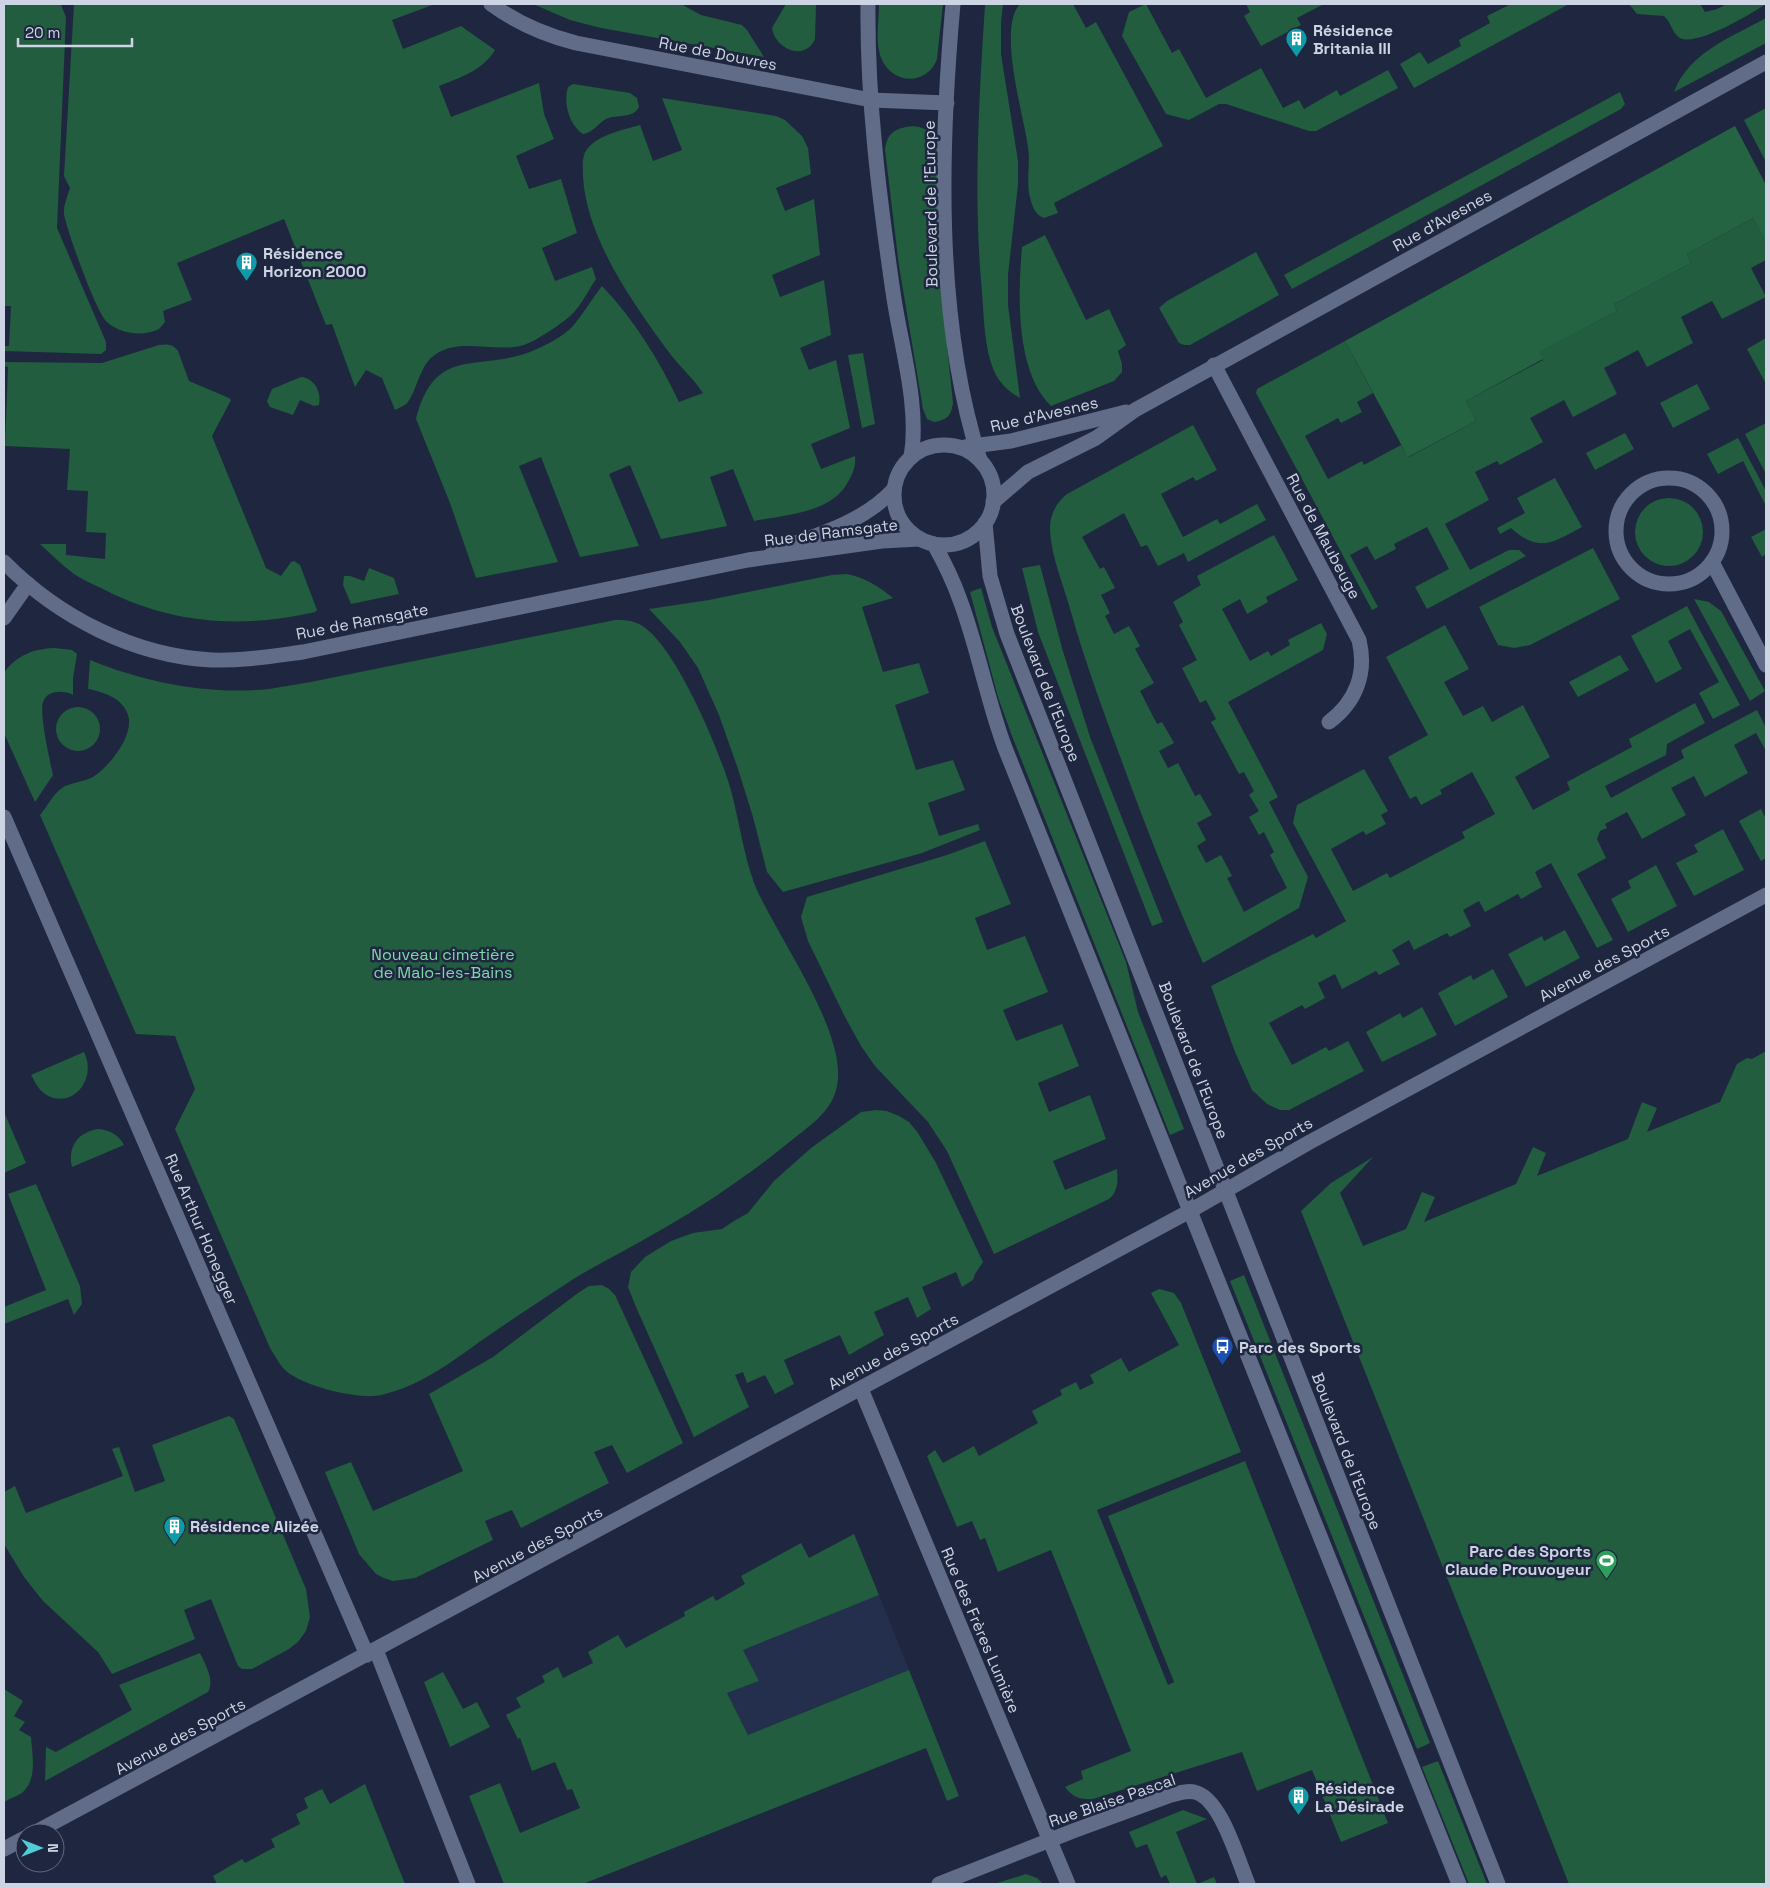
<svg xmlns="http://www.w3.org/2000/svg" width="1770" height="1888" viewBox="0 0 1770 1888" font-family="'Space Grotesk',sans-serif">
<rect width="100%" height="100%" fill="#1e273f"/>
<polygon fill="#242f4e" points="879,1595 909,1670 748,1735 727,1693 759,1681 743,1650"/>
<g fill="#215d3e">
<polygon points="4,4 62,4 61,5 66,17 57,228 106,342 106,350 101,354 4,351 4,346 9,346 11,306 4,306"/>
<path d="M74,4h361l-43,16 11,29 58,-23 34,24c-13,21 -34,27 -56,36l12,31 88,-34 5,31 10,25 -38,17 13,33 32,-10 16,54 -35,15 13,33 37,-14 4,12c-7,10 -13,23 -21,32 -8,10 -39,30 -51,34 -30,9 -68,-10 -93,13 -11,10 -15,33 -23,44 -3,4 -10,6 -13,8l-13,-32 -16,-8 -11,17 -23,-63 -6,1 -42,-106 -107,44 15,37 -29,11 2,11 -6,7c-16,8 -40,5 -53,-8 -11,-12 -39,-90 -42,-107 -1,-8 4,-19 6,-26l-6,-12z"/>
<polygon points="533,4 681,4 701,15 742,25 747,30 764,57 601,28 570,20"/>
<path d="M786,4h30l-1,35c-10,23 -40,10 -43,-11z"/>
<path d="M879,4h64l-6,55c-10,27 -45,26 -56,-1 -6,-16 -2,-37 -2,-54z"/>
<path d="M985,4h18l-2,18v32l17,107v23l-10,91v30l12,93c-12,-7 -20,-14 -26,-27 -10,-24 -10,-53 -12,-79 -9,-96 -3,-192 3,-288z"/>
<path d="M1020,4h53l13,24 10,-6 67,124 -109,57 4,10 -14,5c-8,-3 -11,-10 -13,-17 -6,-17 0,-37 -3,-54 -4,-31 -31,-119 -8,-143z"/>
<polygon points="1146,4 1172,53 1179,49 1206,98 1261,68 1283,108 1299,100 1304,109 1337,90 1340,96 1388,70 1398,88 1316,131 1309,131 1226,104 1219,104 1189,120 1166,114 1122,36 1129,12"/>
<polygon points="1246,4 1324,4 1297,18 1301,25 1261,46 1244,16 1250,12"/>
<polygon points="1511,4 1569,4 1414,88 1400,64 1420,52 1428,64 1461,46 1459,40 1490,23 1487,16"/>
<path d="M1629,4h71l5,8 12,-3 10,-5h39c-15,10 -70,43 -86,34 -8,-5 -9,-16 -16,-22l-27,-2z"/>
<path d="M1766,18v25l-92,49c15,-40 58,-55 92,-74z"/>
<path d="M573,84l57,9 7,5 2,9c-6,12 -22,7 -33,12 -8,4 -13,14 -23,15 -14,-9 -20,-32 -15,-47z"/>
<polygon points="1620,92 1625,104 1621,109 1292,289 1284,275"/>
<path d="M662,98l114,18 9,4 17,16 6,12 3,26 -35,14 9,23 29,-12 6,56 -48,20 8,22 44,-17 7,55 -31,13 9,22 27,-10 14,68 -39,16 10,25 34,-13c1,10 -2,17 -7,26 -16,31 -63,33 -94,39l-21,-52 -23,8 17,49 -66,13 -31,-74 -21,9 30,72 -59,11 -39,-100 -22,9 39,96 -82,16 -26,-75 -34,-84c19,-74 61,-47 114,-67 14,-6 33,-15 43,-26 10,-12 19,-27 29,-40 32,33 57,74 77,116l24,-9c-9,-14 -22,-25 -32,-38 -37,-50 -84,-115 -88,-178 0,-10 -2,-21 5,-29 12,-14 35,-18 52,-23l13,36 29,-11z"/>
<polygon points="1766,108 1766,162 1744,120"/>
<path d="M913,126c13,2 20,5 24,19v104l16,154c-2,13 -6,17 -19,19l-7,-3 -4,-10 -24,-143 -14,-116c2,-18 11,-22 28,-24z"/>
<polygon points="1753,218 1766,243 1766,260 1751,268 1766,297 1722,319 1712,301 1681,317 1693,343 1647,367 1638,350 1604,368 1617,394 1573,417 1564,400 1530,418 1543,442 1500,465 1497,461 1475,472 1489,500 1445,524 1470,570 1509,550 1519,550 1526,556 1427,609 1415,587 1449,569 1427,527 1394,544 1396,549 1375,560 1367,546 1350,555 1378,607 1372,610 1256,393 1257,389 1345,341 1373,393 1357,402 1362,412 1341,423 1338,418 1305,436 1328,479 1362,461 1364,465 1401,445 1409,457 1476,421 1466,401 1543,360 1538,352 1617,311 1614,304 1691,263 1687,254"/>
<path d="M1045,235l41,85 23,-11 17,36 -8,6 4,13v8l-8,9 -63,25c-36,-35 -33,-112 -29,-159z"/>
<polygon points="1256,252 1279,295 1190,345 1184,345 1179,343 1159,308 1167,301"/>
<polygon points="1766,338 1766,381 1765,382 1747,349"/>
<path d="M159,345c8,-1 14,-1 19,6l11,30 40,17 2,2 -19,36 54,132 15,8 10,-14 3,-1 6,4 17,45 -2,2c-72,17 -144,12 -210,-22 -10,-5 -22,-10 -31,-16 -12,-9 -23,-20 -34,-30h26v11l39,4 1,-26 -20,-1 2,-41 -21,-1 3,-41 -65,-3 3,-79 -4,-1v-4l98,1z"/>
<polygon points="863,353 875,424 862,428 848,355"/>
<path d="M301,377c13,1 21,15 18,28l-5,1 -14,-6 -7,15 -23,-8 -3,-6 5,-12z"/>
<polygon points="1697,384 1710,409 1673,428 1660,403"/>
<polygon points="1766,423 1766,474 1745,434"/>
<path d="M1193,425l24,45 -21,11 -3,-4 -32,17 22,43 34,-18 3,5 37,-20 9,16 -78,42 -4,-9 -26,13 -11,-21 -6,2 -17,-34 -42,24 18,32 4,-2 11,21 -14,7 9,18 -5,3 9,18 15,-8 11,20 -5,3 19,34 -14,8 17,33 5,-2 12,21 -15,8 9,17 10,-5 17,33 5,-2 12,21 -15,8 9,17 -9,6 9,17 15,-8 11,21 -5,2 17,34 43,-24 -17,-33 4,-3 -10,-20 -5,3 -10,-18 10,-6 -10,-16 5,-4 -10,-19 -5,2 -28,-52 5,-3 -10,-19 -6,3 -18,-35 15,-8 -18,-35 4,-3 -10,-20 28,-17 -4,-9 77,-41 24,45 -32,17 2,5 -21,12 -7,-15 -18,10 28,52 18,-10 3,5 19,-11 -2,-5 33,-17 6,11 -4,16 -95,52 50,95 -9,5 39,75 -9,31 -96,55c-30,-67 -57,-135 -82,-204 -18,-49 -36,-97 -50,-147 -7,-26 -21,-58 -21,-85 0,-13 7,-25 17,-33z"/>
<polygon points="1625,433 1634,449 1595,470 1586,453"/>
<polygon points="1738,438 1766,491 1766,506 1743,461 1718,474 1707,454"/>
<path d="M1555,478l27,49c-29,15 -42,27 -71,1l-11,6 -3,-6 28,-15 -8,-15z"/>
<circle cx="1669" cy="532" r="34"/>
<polygon points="1766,529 1766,554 1762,557 1751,537"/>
<polygon points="1593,548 1620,599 1530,645 1514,648 1498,645 1479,607"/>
<polygon points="1040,565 1062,648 1090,737 1163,922 1152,926 1038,632 1022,568"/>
<polygon points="369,568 394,578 399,594 351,604 343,585 344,576 350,576 364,581"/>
<path d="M847,574c19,4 31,12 46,24l-31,9 21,65 36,-9 10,30 -34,12 21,65 37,-10 12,30 -37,13 11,33 39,-12 2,6 -58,23 -139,39 -16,-20 -14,-55 -15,-48 -19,-54 -21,-47 -18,-26 -31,-33 60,-9 123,-25z"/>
<polygon points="981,588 992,627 1126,962 1138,1012 1184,1129 1170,1135 1012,736 998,697 970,592"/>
<polygon points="1694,599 1709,602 1721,611 1765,691 1750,701"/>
<polygon points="1687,606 1740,705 1713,719 1699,693 1719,682 1690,629 1668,641 1682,669 1656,683 1631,636"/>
<path d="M615,620c8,0 16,0 24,4 35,17 80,126 91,163 9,32 13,65 24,96 21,52 98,154 82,207 -6,23 -27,36 -44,50 -38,31 -83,62 -126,87 -30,18 -61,33 -91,51 -29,19 -58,38 -87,58 -33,23 -66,50 -107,59 -22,5 -82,-9 -98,-27 -5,-6 -9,-14 -13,-20l-95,-219 20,-40 -20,-53 -39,-2 -96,-219c7,-8 13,-21 22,-27 6,-5 21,-6 29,-10 17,-9 44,-43 37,-63 -5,-17 -25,-23 -40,-26l2,-29c57,23 118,35 179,29 14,-2 28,-5 42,-7z"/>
<polygon points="1445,625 1469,669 1444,682 1463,716 1483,706 1492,722 1523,705 1550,757 1515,777 1533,810 1570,790 1567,782 1632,747 1629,739 1695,703 1705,723 1667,744 1666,755 1605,786 1611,798 1684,758 1681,750 1757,710 1766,728 1766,751 1756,733 1734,745 1748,773 1705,797 1694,776 1671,788 1686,815 1642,839 1627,812 1605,824 1607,828 1600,831 1597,839 1606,858 1577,874 1613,940 1597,948 1551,863 1535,872 1542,887 1521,899 1518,894 1485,912 1479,901 1463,910 1471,926 1450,937 1447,933 1414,950 1409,940 1392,950 1400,964 1379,975 1376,971 1342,989 1335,974 1318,983 1325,998 1305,1009 1302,1005 1269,1023 1292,1065 1326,1047 1329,1051 1348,1041 1364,1071 1289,1110 1280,1110 1267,1104 1252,1090 1235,1052 1211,986 1313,934 1316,938 1346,921 1293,823 1297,805 1364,769 1388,811 1381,815 1386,824 1366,835 1363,831 1331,849 1353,891 1387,873 1390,878 1465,838 1462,832 1495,814 1472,772 1440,790 1442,794 1421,805 1416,796 1410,799 1388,757 1428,735 1386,657"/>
<path d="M54,648l18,2 5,4 -4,24v17c-9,-5 -26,-5 -30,7 -4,12 7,59 10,73l-18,27 -31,-69v-60c12,-18 30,-24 50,-25z"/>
<polygon points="1620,655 1629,670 1578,697 1569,682"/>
<circle cx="78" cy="729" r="22"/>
<polygon points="1761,809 1766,819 1766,858 1761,861 1739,821"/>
<polygon points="1723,829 1744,870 1694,896 1676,863 1698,852 1694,845"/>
<path d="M985,841l26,63 -36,14 12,32 38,-14 23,56 -45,18 13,31 46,-17 17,42 -41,17 11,29 41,-17 16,44 -53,22 12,29 52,-21c1,12 1,23 -8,30l-115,55 -47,-103 -19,-29 -53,-56 -14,-20 -16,-29 -37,-76 -7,-24 6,-20 140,-42z"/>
<polygon points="1656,865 1677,906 1628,932 1611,899 1631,888 1628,881"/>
<polygon points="1565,930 1580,958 1526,987 1508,954 1542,936 1544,941"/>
<polygon points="1493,969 1508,997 1455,1026 1438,993 1471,975 1473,980"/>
<polygon points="1422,1007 1437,1035 1382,1062 1366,1032 1400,1013 1403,1018"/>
<polygon points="1766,1051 1766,1884 1569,1884 1301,1211 1331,1183 1373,1157 1340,1193 1363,1246 1406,1229 1422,1192 1435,1197 1424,1222 1516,1184 1533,1147 1546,1153 1537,1176 1628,1139 1642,1102 1657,1108 1647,1132 1720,1102 1737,1064 1747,1058 1752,1059"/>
<path d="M84,1052c14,28 -13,59 -39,42 -7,-5 -10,-12 -14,-19z"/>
<polygon points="876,1110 887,1111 899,1116 909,1122 918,1133 936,1163 983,1262 975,1274 973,1280 962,1287 956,1272 922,1287 931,1309 917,1318 908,1297 874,1312 884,1335 849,1355 840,1335 784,1360 794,1384 775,1394 765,1375 747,1383 743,1372 735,1375 749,1407 694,1437 636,1307 628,1287 631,1272 645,1257 671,1241 693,1233 722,1229 734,1221 748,1213 774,1181 811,1148 861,1112"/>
<polygon points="4,1112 26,1163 4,1173"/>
<path d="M98,1129c12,1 21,6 26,16l-52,22c-5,-20 6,-35 26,-38z"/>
<polygon points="36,1184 80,1286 82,1304 74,1315 68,1299 4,1324 4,1307 46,1290 8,1194"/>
<polygon points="1244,1275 1430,1743 1417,1749 1230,1281"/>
<polygon points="602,1285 609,1289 615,1295 683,1443 627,1473 612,1445 594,1452 609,1483 521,1528 512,1510 485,1521 493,1540 415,1578 393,1581 384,1578 376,1574 359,1554 325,1472 351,1462 373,1511 463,1471 429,1394 493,1357 578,1293 589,1286"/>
<path d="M1159,1289l15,4 7,10 60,149 -144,58 71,175 6,-3 -66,-166 137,-55 143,362 -47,19 -29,-72 -55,21 -15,-39 -149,47c-12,1 -21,-2 -28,-12l18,-8 -2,-8 50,-20 -80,-201 -53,22 -13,-34 -5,2 -8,-19 -15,6 -30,-71 8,-6 8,13 31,-17 5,10 59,-33 -6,-12 30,-16 -2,-5 16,-8 4,8 14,-7 -4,-8 31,-17 8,14 50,-27 -28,-52z"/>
<polygon points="229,1416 234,1419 306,1589 310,1617 306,1631 298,1642 289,1649 252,1669 242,1669 238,1666 211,1599 184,1610 195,1639 112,1674 98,1652 43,1601 24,1577 4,1544 4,1492 15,1486 26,1513 123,1476 112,1449 119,1447 135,1492 165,1481 152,1445"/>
<polygon points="854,1534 879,1595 743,1650 759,1681 727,1693 748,1735 909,1670 959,1796 947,1801 926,1748 583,1884 504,1884 469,1796 500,1783 520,1833 580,1808 572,1789 567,1790 555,1762 532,1771 520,1738 518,1739 506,1715 521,1707 516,1698 545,1682 542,1676 558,1667 563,1678 593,1663 588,1652 618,1635 626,1648 685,1616 684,1612 713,1596 716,1601 745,1584 741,1576 801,1543 809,1558"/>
<path d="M200,1653c5,11 15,27 8,39l-163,89 1,-34 10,5 76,-42 -13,-25z"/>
<polygon points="443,1672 463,1709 477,1702 490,1727 450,1747 424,1682"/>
<path d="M4,1689l19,12 -9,15 11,6 -6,8 12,7c1,18 7,42 -9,56 -5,3 -13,6 -18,9z"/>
<polygon points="1438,1761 1487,1884 1469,1884 1422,1767"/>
<polygon points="365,1784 405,1884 217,1884 213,1876 242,1859 245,1863 275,1847 271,1839 300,1824 296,1814 308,1808 304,1798 322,1789 330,1804"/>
<polygon points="1183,1810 1207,1819 1176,1832 1197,1884 1214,1877 1217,1884 1170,1884 1166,1875 1161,1878 1147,1844 1136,1848 1129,1832"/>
<polygon points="1026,1874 1037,1878 1043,1884 994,1884"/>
</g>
<polygon fill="#246443" points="1735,126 1766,185 1766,243 1753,218 1687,254 1691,263 1614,304 1617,311 1539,352 1543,359 1466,401 1476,421 1408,457 1345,341"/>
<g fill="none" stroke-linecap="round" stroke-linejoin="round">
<g stroke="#616c89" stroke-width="15">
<path d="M491,4c26,19 54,31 85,39l295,57 76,3"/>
<path d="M868,4c-1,96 11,192 25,288 7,51 27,114 18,165"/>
<path d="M953,4c-13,146 -18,316 27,456"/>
<path d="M1214,365l145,275c8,33 -3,62 -30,82"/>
<circle cx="944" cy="495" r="50"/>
<polyline points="965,447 1011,441 1126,412"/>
<circle cx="1669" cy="531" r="53"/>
<polyline points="993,502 1028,472 1096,438 1135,410 1766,62"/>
<polyline points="985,523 990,576 1007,634 1498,1884"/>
<path d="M934,544c10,18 19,36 26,56 18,48 27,100 45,148l454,1136"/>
<path d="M773,551c42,-15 90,-28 121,-62"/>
<path d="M4,562c54,55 130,94 208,98 30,1 61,-4 91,-8l445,-92 134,-19 37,-2"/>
<polyline points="1712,562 1766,665"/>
<polyline points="4,618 28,584"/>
<polyline points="4,817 367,1655"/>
<polyline points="861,1389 1068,1884"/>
<polyline points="376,1650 468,1884"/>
<polyline points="34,1833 1190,1211 1308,1143 1766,895"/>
<polyline points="4,1849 25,1838"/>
<path d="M939,1884l134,-53 98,-36c8,-2 16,-5 23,-3 27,5 44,69 54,92"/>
</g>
</g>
<defs>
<symbol id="building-pin" viewBox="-11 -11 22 30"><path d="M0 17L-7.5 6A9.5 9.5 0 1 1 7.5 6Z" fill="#0f9aa8" stroke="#1e273f"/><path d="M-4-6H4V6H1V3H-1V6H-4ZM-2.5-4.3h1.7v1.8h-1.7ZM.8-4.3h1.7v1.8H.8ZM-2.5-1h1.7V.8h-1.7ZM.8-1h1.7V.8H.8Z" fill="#fff"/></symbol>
<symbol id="bus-pin" viewBox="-11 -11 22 30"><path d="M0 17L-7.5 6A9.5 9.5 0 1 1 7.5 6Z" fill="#1a4fb4" stroke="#1e273f"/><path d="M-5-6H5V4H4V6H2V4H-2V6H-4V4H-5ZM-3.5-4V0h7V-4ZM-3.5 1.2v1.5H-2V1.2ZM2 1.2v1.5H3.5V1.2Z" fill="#fff"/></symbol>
<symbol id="stadium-pin" viewBox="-11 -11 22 30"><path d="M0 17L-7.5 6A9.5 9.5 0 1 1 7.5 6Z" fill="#2e9e5b" stroke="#1e273f"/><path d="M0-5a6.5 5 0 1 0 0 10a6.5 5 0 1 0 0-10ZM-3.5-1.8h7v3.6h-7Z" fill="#fff"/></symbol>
</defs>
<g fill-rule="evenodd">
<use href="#building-pin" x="1284" y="26" width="25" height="34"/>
<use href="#building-pin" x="234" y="250" width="25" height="34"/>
<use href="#bus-pin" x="1210" y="1334" width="25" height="34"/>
<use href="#building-pin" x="162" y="1514" width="25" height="34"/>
<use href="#stadium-pin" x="1594" y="1548" width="25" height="34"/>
<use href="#building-pin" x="1286" y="1784" width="25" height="34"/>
</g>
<g text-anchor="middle" stroke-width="5" stroke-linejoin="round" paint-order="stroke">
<g font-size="16" font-weight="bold" fill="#cdd4e4" stroke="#1e273f" text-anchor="start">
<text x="1313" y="36">Résidence<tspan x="1313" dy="18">Britania III</tspan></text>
<text x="263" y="259">Résidence<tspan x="263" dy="18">Horizon 2000</tspan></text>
<text x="1239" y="1353">Parc des Sports</text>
<text x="190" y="1532">Résidence Alizée</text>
<text x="1591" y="1557" text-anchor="end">Parc des Sports<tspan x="1591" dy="18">Claude Prouvoyeur</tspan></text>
<text x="1315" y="1794">Résidence<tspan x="1315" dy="18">La Désirade</tspan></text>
</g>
<g font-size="16" fill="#cdd4e4" stroke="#1e273f">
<text transform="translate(718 53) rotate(11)" y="6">Rue de Douvres</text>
<text transform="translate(930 204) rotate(-91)" y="6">Boulevard de l'Europe</text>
<text transform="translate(1442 220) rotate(-29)" y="6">Rue d'Avesnes</text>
<text transform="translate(1044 414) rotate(-13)" y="6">Rue d'Avesnes</text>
<text transform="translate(831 532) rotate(-7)" y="6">Rue de Ramsgate</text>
<text transform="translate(1324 536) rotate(62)" y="6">Rue de Maubeuge</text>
<text transform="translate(362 621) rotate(-11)" y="6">Rue de Ramsgate</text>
<text transform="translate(1046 683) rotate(69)" y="6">Boulevard de l'Europe</text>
<text transform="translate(1604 963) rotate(-28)" y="6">Avenue des Sports</text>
<text transform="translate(1194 1060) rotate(69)" y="6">Boulevard de l'Europe</text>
<text transform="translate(1248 1157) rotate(-30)" y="6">Avenue des Sports</text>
<text transform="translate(202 1229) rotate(67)" y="6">Rue Arthur Honegger</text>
<text transform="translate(893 1351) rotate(-28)" y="6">Avenue des Sports</text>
<text transform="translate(1347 1451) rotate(69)" y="6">Boulevard de l'Europe</text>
<text transform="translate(537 1544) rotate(-28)" y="6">Avenue des Sports</text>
<text transform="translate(981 1630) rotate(67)" y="6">Rue des Frères Lumière</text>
<text transform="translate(180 1736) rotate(-28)" y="6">Avenue des Sports</text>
<text transform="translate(1112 1800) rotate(-19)" y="6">Rue Blaise Pascal</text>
</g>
<g font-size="16" fill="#7ed9a5" stroke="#1e273f">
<text x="443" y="960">Nouveau cimetière<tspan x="443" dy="18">de Malo-les-Bains</tspan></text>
</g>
</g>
<rect width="1770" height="1888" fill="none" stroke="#cdd4e4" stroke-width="10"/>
<g transform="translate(40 1848) rotate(90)"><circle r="24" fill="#1e273f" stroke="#646c81"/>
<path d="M0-4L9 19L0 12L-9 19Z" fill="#52cbd8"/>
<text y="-8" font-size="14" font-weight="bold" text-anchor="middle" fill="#cdd4e4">N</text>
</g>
<path d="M18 38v8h114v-8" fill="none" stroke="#cdd4e4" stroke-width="2.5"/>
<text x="25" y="38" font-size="15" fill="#cdd4e4" stroke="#1e273f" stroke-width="4" paint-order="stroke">20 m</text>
</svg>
